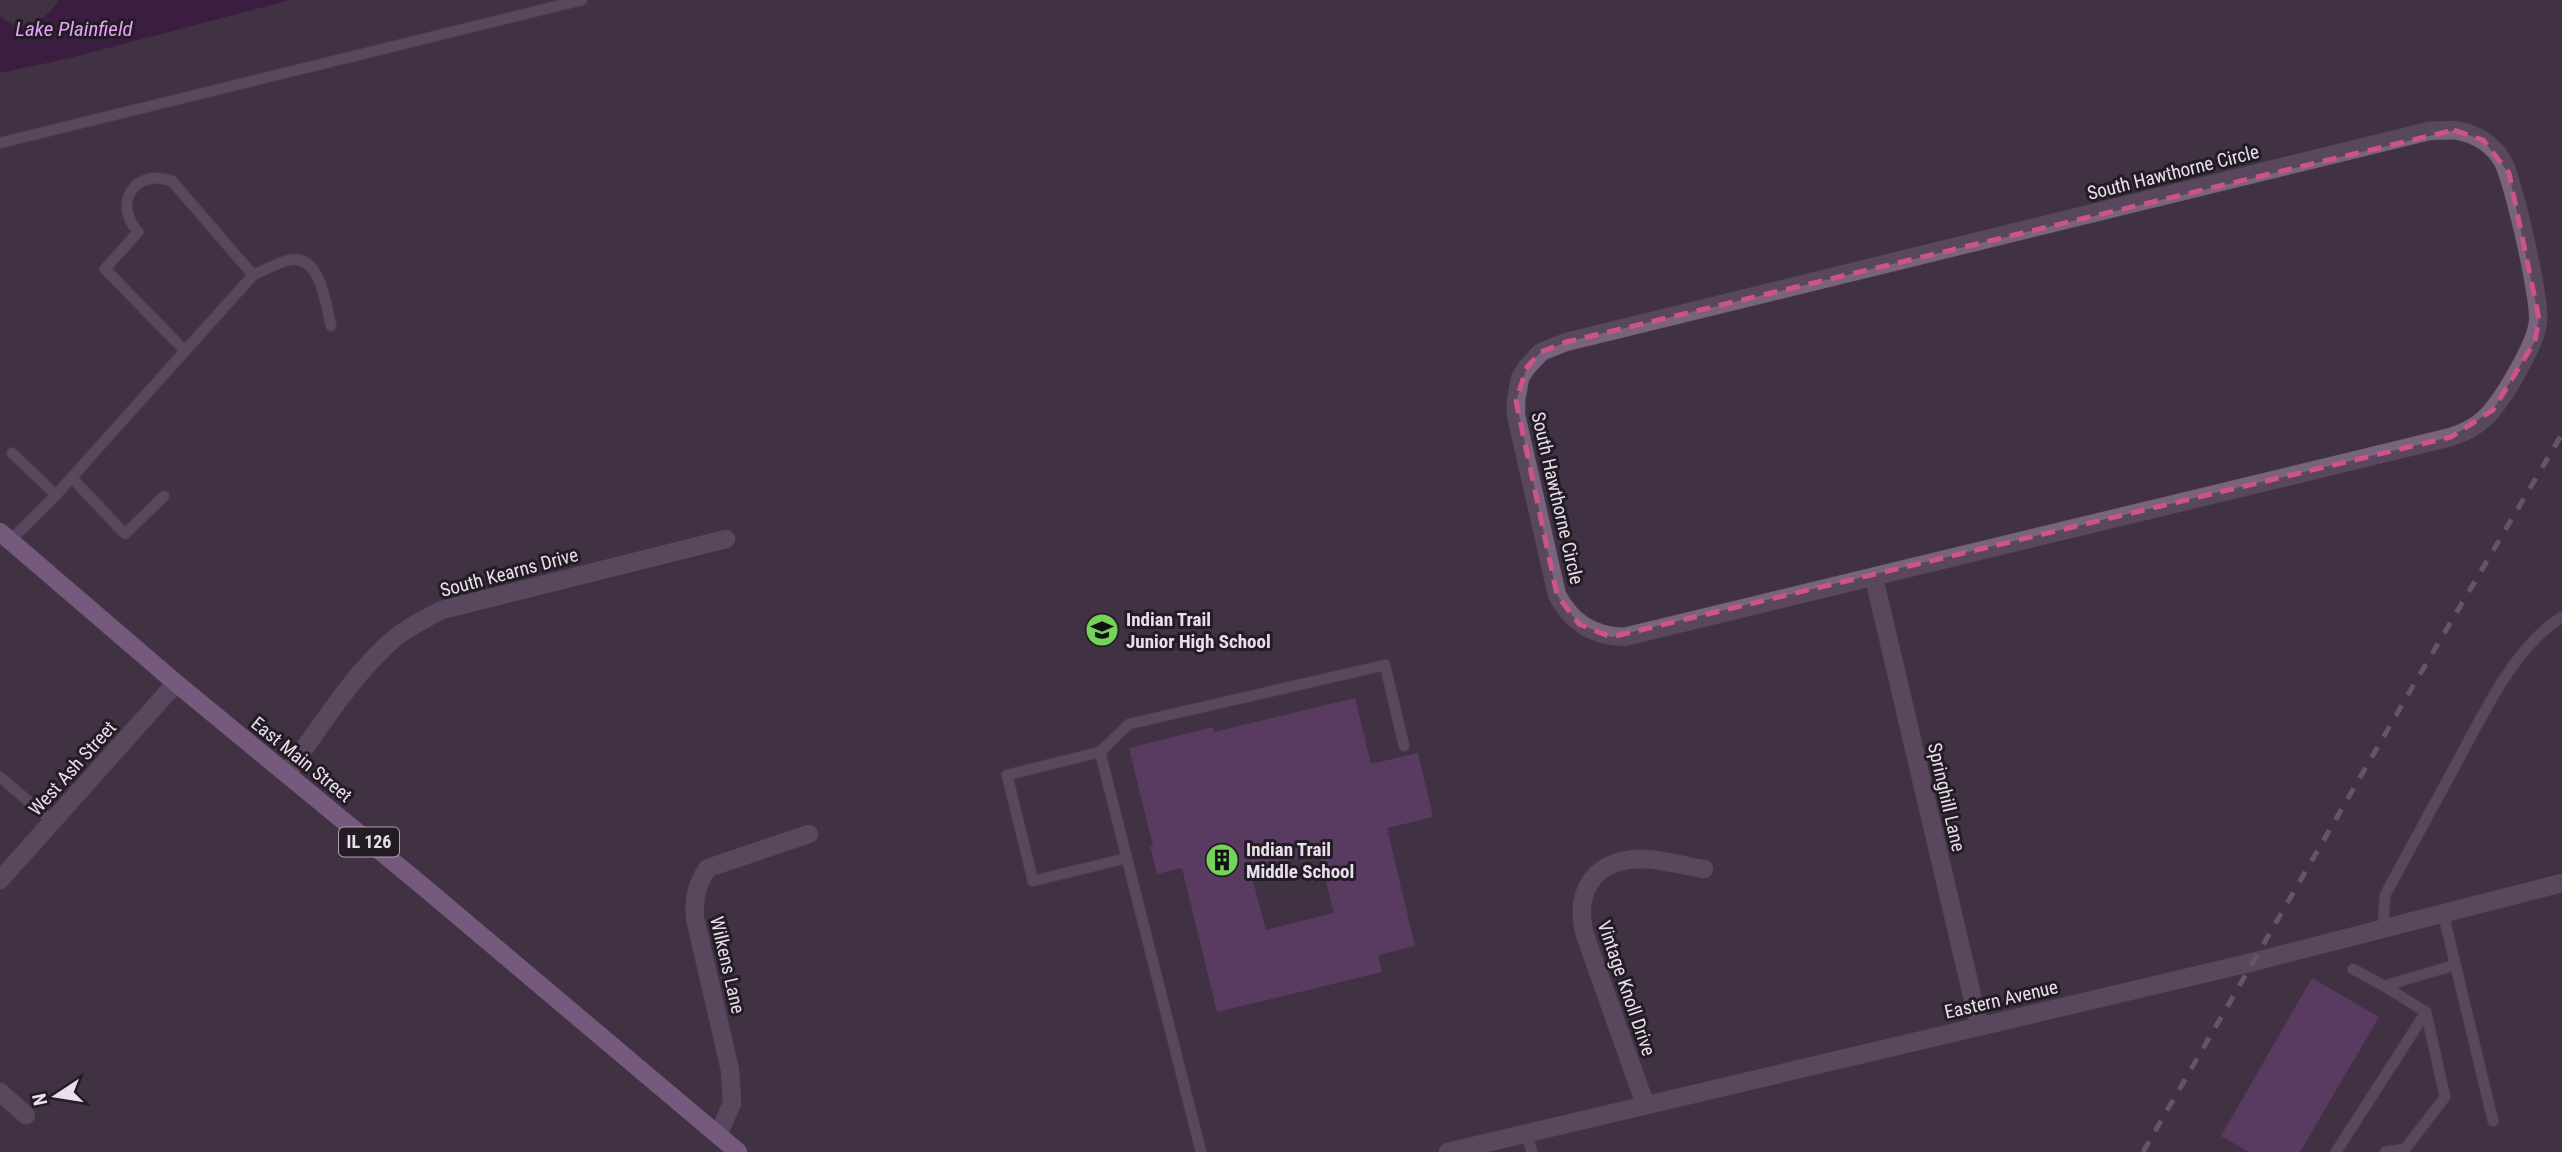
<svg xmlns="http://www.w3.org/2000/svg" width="2562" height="1152" viewBox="0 0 2562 1152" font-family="'Roboto Condensed',sans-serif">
<rect width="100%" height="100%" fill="#403144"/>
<path fill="#370642" d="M59,0h231l-224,59 -66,14v-57c4,3 10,8 15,9 19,5 35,-12 44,-25z"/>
<g fill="#784885" fill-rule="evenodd">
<path d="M1355,698l16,66 47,-11 15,64 -46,11 28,118 -37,9 4,17 -165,40 -35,-144 -25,6 -7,-28h3l-24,-98 84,-21 1,5zM1319,853l15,60 -68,17 -16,-60z"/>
<polygon points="2312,978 2379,1017 2300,1152 2249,1152 2221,1136"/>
</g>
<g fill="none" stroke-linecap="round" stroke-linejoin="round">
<defs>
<g id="service">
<polyline points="0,143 582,0"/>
<path d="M185,351l-80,-82 33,-37c-26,-29 -3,-64 34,-51l81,94"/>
<polyline points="12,453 56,495"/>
<polyline points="72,478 125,534 164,496"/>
<path d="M10,541l46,-46 197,-220c12,-5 24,-12 36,-15 32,-7 37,46 42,66"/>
<polyline points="1100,752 1007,775 1033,881 1127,858"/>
<polyline points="0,777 53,822"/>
<polyline points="2443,913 2493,1121"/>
<path d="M2383,928l2,-33c23,-43 46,-85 69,-127 26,-48 60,-122 108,-151"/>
<polyline points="2384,986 2455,965"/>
<polyline points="1526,1133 1532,1152"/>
<polyline points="1201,1152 1100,752 1129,724 1385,665 1404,746"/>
<polyline points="2336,1152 2426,1012 2384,986 2353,969"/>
<polyline points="2385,1152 2405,1149 2445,1097 2426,1012"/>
</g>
<g id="minor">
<path d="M2454,130c20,3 37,12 48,30 11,18 39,141 36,162 -2,22 -37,82 -54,97 -10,9 -21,14 -33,18l-827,200c-31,-1 -52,-14 -67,-42l-41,-180v-14l4,-23 7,-11 14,-15 25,-10 863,-211z"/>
<polyline points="1874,578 1979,1025"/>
<path d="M287,773c32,-44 70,-106 113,-139 13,-9 28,-17 42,-24l284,-71"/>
<polyline points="0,880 176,683"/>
<polyline points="0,1092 26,1115"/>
<path d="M1645,1104l-60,-169c-11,-41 7,-74 53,-76 21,-1 45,7 66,10"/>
<path d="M718,1135l14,-32 -2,-33 -35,-152c-1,-20 1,-33 13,-50l101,-34"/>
<polyline points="1448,1152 2253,962 2562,883"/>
</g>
<polyline id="primary" points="0,532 176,683 419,883 738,1152"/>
</defs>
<use href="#service" stroke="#5b4d5f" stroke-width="12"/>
<use href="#minor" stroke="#5b4d5f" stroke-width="19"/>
<use href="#primary" stroke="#5b4d5f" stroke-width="19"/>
<use href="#service" stroke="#79637e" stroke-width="10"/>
<use href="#minor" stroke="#79637e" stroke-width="18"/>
<use href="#primary" stroke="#b88cc4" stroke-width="18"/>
<polyline stroke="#8f8292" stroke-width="5" stroke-dasharray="12 12" stroke-linecap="butt" points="2143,1152 2413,686 2562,434"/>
</g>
<path d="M0 0H2562V1152H0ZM2454,130l29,10 26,33 30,146 -4,22 -42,69 -42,27 -840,200 -32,-13 -22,-29 -41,-194 11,-34 14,-15 25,-10z" fill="#403144" fill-opacity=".55" fill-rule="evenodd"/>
<path fill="none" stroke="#ce5486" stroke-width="5" stroke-dasharray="14 9" stroke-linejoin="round" d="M2454,130l29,10 26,33 30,146 -4,22 -42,69 -42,27 -840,200 -32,-13 -22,-29 -41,-194 11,-34 14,-15 25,-10z"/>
<defs>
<symbol id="school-disc" viewBox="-11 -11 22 22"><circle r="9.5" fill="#75d25b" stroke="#231c25"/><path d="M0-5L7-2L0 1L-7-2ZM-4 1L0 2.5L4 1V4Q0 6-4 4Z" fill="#111"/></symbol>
<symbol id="building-disc" viewBox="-11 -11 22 22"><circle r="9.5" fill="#75d25b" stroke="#231c25"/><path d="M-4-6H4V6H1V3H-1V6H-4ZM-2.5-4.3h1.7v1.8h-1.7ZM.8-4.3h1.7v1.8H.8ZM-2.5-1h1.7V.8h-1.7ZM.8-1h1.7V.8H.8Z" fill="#111"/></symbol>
</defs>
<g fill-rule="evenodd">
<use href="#school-disc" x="1083" y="611" width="38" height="38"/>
<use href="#building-disc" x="1203" y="841" width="38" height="38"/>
</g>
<g text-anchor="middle" stroke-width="6" stroke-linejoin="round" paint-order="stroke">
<rect fill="#231c25" stroke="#aea4b0" stroke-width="2" x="339" y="827.5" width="60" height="29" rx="5"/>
<g font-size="18" font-weight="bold" fill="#e9dfeb">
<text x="369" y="848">IL 126</text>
</g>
<g font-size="19" fill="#e9dfeb" stroke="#231c25">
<text transform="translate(2173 172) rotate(-14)" y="7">South Hawthorne Circle</text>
<text transform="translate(1558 498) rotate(77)" y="7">South Hawthorne Circle</text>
<text transform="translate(509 572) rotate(-15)" y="7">South Kearns Drive</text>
<text transform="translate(302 759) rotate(39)" y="7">East Main Street</text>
<text transform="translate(72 768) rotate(-48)" y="7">West Ash Street</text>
<text transform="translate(1947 797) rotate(77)" y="7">Springhill Lane</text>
<text transform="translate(728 965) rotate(77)" y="7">Wilkens Lane</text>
<text transform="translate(1627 988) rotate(71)" y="7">Vintage Knoll Drive</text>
<text transform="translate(2001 999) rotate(-13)" y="7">Eastern Avenue</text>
</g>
<g font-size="19" font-weight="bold" fill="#e9dfeb" stroke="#231c25" text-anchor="start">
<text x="1126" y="626">Indian Trail<tspan x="1126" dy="22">Junior High School</tspan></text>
<text x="1246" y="856">Indian Trail<tspan x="1246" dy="22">Middle School</tspan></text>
</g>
<g font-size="21" font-style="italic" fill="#e6a1f8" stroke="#231c25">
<text x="74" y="36">Lake Plainfield</text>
</g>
</g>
<g transform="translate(56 1096) rotate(258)" stroke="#231c25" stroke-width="5" paint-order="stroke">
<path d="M0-5L12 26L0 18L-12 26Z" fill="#e9dfeb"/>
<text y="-10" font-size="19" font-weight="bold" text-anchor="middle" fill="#e9dfeb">N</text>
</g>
</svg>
